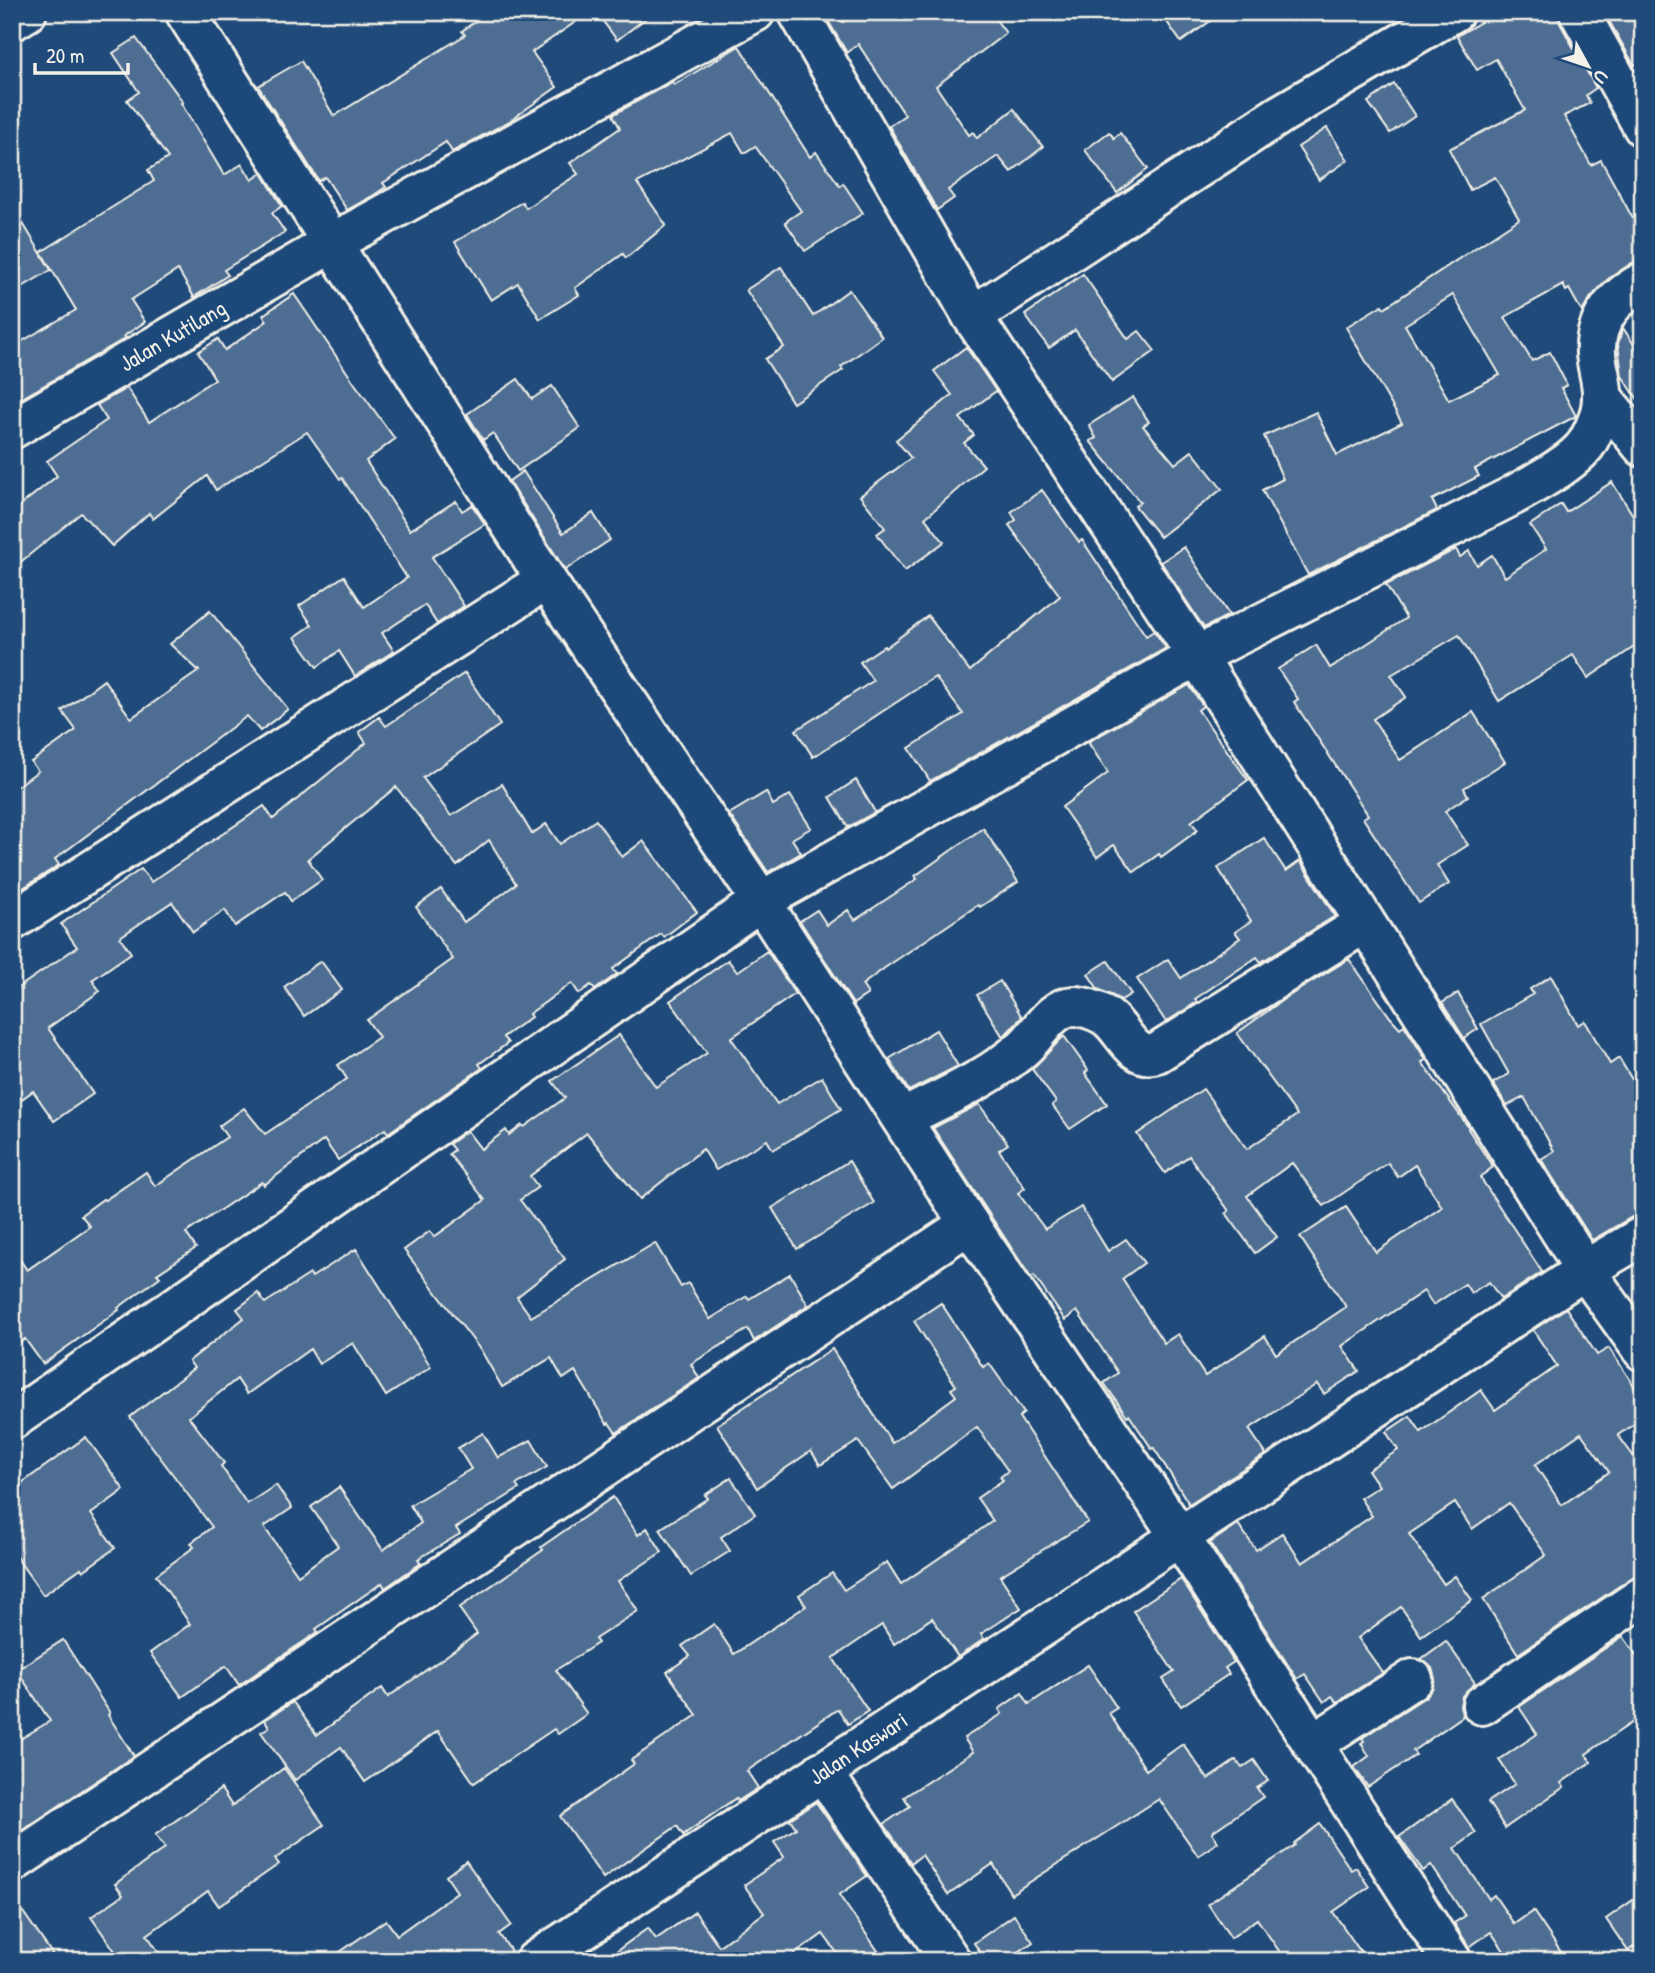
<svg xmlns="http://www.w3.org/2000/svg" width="1655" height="1973" viewBox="0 0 1655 1973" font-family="'Patrick Hand',sans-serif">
<rect width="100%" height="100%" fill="#1f4a7a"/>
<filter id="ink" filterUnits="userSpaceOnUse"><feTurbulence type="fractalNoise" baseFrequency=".0143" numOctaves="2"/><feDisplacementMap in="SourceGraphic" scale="14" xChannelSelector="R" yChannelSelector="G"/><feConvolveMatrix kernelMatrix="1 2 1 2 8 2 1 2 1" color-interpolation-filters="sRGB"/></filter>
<g filter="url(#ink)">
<g fill="#4d6e92" stroke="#f4f1e8" stroke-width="2" fill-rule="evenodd">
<polygon points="488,12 590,12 532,52 557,87 508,122 452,152 446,142 383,183 386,187 374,195 347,210 325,177 319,181 258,86 301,61 334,116 465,35 462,31"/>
<polygon points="596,12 654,12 617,40"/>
<polygon points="827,12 834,12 843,22 858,12 990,12 1006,33 936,86 969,135 973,132 977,138 1014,109 1043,147 1011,172 998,156 948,190 954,198 937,210 889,126 905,115 858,44 847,53 824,14"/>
<polygon points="1160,12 1223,12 1181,42"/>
<path d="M1498,12h59l3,11 36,65 -10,7 4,8 -26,13 27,49 10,-5 42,77v23l-11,3 -24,16 -17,18 -9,15 -13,-23 -3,2 -3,-6 -58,32 27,44 18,-9 17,33 -6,3 15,28 -101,53 4,7 -47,24 5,10 -129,65 -46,-85 21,-11 -19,-43 52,-24 21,43 65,-32 -56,-96 36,-22 2,3 135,-89 -24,-42 -25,13 -21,-41 76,-39 -29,-51 -19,11 -20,-34zM1453,295l47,80 -51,25 -44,-75z"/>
<polygon points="1604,12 1637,12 1643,21 1643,60 1634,65"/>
<polygon points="136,38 183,102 181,103 224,175 242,164 252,180 262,173 282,206 272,213 285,232 224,270 228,275 194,297 178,270 131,300 145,322 124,336 126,338 22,398 12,381 12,347 76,310 41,252 154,181 148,170 168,158 127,100 139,92 113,53"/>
<polygon points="739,46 810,157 816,152 840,186 843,183 863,213 805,251 785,222 801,211 755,146 744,153 732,133 637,183 666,225 626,258 623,254 575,288 579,295 540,319 518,283 491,300 455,242 522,202 526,208 578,174 570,163 620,128 613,115 672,82 674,85"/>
<polygon points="1394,84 1415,116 1390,133 1368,102"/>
<polygon points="1327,128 1348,160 1319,180 1298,147"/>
<polygon points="1109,132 1114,138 1120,133 1148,169 1117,193 1085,150"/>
<polygon points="12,205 51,270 12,293"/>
<polygon points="781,267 813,316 849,290 882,337 841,367 843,370 793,403 765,359 784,347 746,290"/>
<polygon points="1083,274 1128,339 1139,331 1155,351 1112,382 1075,330 1049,348 1025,315"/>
<polygon points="294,294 355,384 395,439 366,461 410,530 456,501 462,511 472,505 485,524 432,557 464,606 437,624 425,605 382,633 394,651 355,676 339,651 317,667 295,637 312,625 299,606 344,576 364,607 407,578 342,478 340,479 307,432 216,490 207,476 153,519 149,513 112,546 81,513 12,569 12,512 57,476 47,461 107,420 97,405 127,388 149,422 215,379 198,352 218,339 225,350 267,321 263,315"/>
<polygon points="1623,328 1643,358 1643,407 1622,376 1618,344"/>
<polygon points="966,347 996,391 960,418 974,435 964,443 984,466 925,518 944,542 905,571 877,534 885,528 860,496 911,458 896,440 952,395 934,371"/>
<polygon points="518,379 532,399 552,386 580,428 518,471 493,433 483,440 467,414"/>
<polygon points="1133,397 1149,422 1143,426 1175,464 1192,451 1222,489 1160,537 1135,506 1140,502 1090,441 1096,438 1089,425"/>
<polygon points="523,471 563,533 593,513 610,540 565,570 509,481"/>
<polygon points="1612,482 1643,531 1643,641 1588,678 1573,655 1499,701 1459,635 1391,675 1406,697 1373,719 1400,760 1473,712 1505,762 1464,788 1468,796 1445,811 1468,845 1437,865 1449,884 1419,903 1363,818 1368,815 1294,702 1298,699 1278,669 1316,645 1330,668 1406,618 1386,585 1456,549 1460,557 1469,551 1477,565 1492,555 1505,577 1546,549 1530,525 1561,504 1566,512"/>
<polygon points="1042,490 1079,542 1082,540 1146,636 1154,631 1166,648 930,781 909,748 963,714 935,677 813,757 796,730 873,681 860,662 884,646 885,648 928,616 970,671 1060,596 1009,525 1016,520 1011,512"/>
<polygon points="1184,547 1229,615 1204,628 1161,562"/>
<polygon points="210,611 288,709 260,731 247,716 55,859 59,865 12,895 12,790 38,771 31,762 76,730 62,711 104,680 131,718 199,671 170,644"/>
<polygon points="465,673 500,725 423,778 451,816 502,784 532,834 546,824 560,844 596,820 622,857 643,841 697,912 664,937 661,934 613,969 617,974 595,990 591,985 579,994 572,983 529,1014 531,1017 503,1037 508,1043 479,1064 482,1068 388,1133 385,1129 338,1160 324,1140 264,1185 262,1182 186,1233 196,1248 157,1274 160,1277 118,1308 119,1310 43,1364 25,1339 12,1348 12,1248 27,1270 90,1226 81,1215 103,1199 105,1200 146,1172 155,1186 227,1137 219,1126 244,1108 265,1134 347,1079 338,1065 379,1037 367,1020 453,959 416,907 441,889 464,922 516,884 489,840 457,866 396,787 308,859 322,880 291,901 285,892 235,926 225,910 193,932 172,902 120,937 131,953 92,980 100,991 48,1028 93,1094 54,1121 33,1091 12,1106 12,992 77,947 61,924 141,869 151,882 264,806 273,819 366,743 359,732 379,717 386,726"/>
<polygon points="1189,685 1203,706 1198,710 1248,780 1191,822 1198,830 1161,857 1159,854 1134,872 1114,845 1097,857 1062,807 1108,773 1088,742"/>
<polygon points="856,780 875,812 848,827 830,797"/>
<polygon points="766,792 773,805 790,795 811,828 792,839 801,853 768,872 729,814"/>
<polygon points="983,828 1018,882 980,907 978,905 886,967 862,985 868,994 853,1004 800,921 817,910 827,925 848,910 855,920 917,879 915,876"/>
<polygon points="1264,838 1286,871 1300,861 1335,916 1261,962 1257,957 1195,999 1197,1002 1166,1022 1137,979 1168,959 1181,978 1240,938 1235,932 1251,921 1218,868"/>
<polygon points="767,951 795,994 731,1038 777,1104 822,1077 841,1109 773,1150 767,1140 716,1170 703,1149 640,1199 587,1133 530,1176 538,1187 520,1200 565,1259 517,1297 531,1317 655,1243 681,1287 688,1283 710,1319 747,1296 749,1299 790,1274 808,1305 754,1341 748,1329 691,1364 699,1378 616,1433 609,1423 607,1424 575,1371 563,1379 551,1358 502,1387 482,1352 404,1250 430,1231 434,1237 485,1200 449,1154 454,1150 449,1144 467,1131 481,1149 506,1130 509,1135 522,1125 524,1127 565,1098 552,1081 619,1035 656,1087 707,1053 670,1001 728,960 737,972"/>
<polygon points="1349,959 1390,1017 1400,1028 1404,1025 1426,1060 1422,1062 1469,1128 1468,1129 1493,1167 1480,1177 1542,1272 1501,1299 1489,1282 1471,1293 1465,1284 1433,1305 1424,1291 1342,1346 1359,1371 1324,1394 1317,1384 1249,1429 1266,1454 1189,1504 1154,1448 1152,1449 1129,1415 1127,1416 1104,1383 1118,1373 1077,1311 1065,1320 1034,1276 1031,1278 933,1128 979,1104 1008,1144 999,1150 1025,1188 1018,1193 1045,1229 1081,1207 1108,1251 1126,1239 1144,1263 1122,1279 1164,1343 1178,1334 1205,1376 1265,1336 1276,1354 1346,1307 1300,1237 1346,1207 1376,1252 1442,1207 1415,1165 1398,1177 1388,1163 1324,1206 1292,1163 1247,1196 1277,1237 1255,1253 1226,1213 1229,1211 1189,1156 1165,1173 1137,1134 1203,1089 1247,1149 1297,1115 1237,1033 1284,999"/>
<polygon points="321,961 342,990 304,1016 284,987"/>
<polygon points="1108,961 1131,994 1121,1000 1098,989 1088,974"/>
<polygon points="1551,976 1578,1025 1585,1021 1610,1064 1619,1058 1643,1098 1643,1214 1632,1217 1592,1240 1541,1159 1554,1151 1524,1097 1507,1106 1493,1083 1509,1074 1481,1024 1533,994 1530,989"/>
<polygon points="1000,981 1022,1017 1003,1037 977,995"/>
<polygon points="1458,993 1478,1029 1464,1038 1442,1003"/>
<polygon points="936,1030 958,1066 909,1091 889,1059"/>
<polygon points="1064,1036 1088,1070 1085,1073 1107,1104 1070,1129 1052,1105 1056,1102 1032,1069"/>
<polygon points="849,1161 874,1203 797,1249 772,1208"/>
<polygon points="356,1249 431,1367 386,1396 353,1343 319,1364 310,1349 247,1394 237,1379 189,1417 224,1463 221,1466 247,1504 276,1485 292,1508 264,1527 298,1575 338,1546 311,1507 339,1487 383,1550 421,1523 410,1505 471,1469 458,1448 483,1433 498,1458 531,1440 547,1467 516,1485 519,1489 456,1528 460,1534 418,1559 421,1563 385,1588 382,1583 316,1629 318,1632 239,1685 226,1666 182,1697 150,1653 190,1624 156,1575 194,1547 191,1543 212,1527 130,1417 194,1368 189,1361 244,1318 237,1309 258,1293 265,1303 310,1274 312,1277"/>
<polygon points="941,1303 983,1367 989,1363 1024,1413 1019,1417 1088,1522 1000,1576 1021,1608 981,1634 984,1639 958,1657 932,1618 894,1644 882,1625 833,1658 868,1711 848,1724 838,1709 747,1771 758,1788 738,1801 736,1798 683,1835 677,1826 603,1878 560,1816 634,1764 631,1760 697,1715 667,1672 690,1656 682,1646 714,1624 734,1654 806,1606 799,1595 832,1573 844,1590 887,1562 901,1584 993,1521 977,1498 1003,1480 1000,1477 1008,1471 977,1427 893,1489 858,1441 820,1465 811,1451 757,1488 717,1425 832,1349 892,1443 956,1396 951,1389 956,1386 914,1321"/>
<path d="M1566,1308l31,47 12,-7 34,51v19l-25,17 25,34v101l-125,84 -35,-55 63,-44 -37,-52 -37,26 -17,-26 -46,31 35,50 11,-8 17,24 -51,36 -20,-29 -43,31 25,35 -46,29 -5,-6 -8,6 -19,-28 -8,5 -87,-136 28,-19 18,26 26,-17 20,30 70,-47 -12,-18 19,-12 -11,-16 30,-20 -12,-18 24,-16 11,16 60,-42 14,20 62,-44 -24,-36zM1581,1433l28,39 -47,33 -27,-40z"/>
<polygon points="86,1437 124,1490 91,1514 115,1548 83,1571 81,1568 43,1595 12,1551 12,1490"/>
<polygon points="731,1478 755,1514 721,1537 730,1551 691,1576 660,1529 708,1498 705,1495"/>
<polygon points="613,1497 638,1535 647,1528 662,1552 618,1581 638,1611 595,1639 598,1643 556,1670 587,1714 558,1734 554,1729 474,1783 438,1731 365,1782 341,1747 295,1780 261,1732 269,1727 265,1720 293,1702 317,1735 382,1688 388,1697 477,1634 459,1608 543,1550 541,1547"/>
<polygon points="1181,1579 1234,1662 1225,1668 1229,1674 1181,1706 1163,1679 1174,1672 1133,1611"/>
<polygon points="1623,1636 1643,1665 1643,1715 1586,1754 1591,1762 1561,1783 1564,1787 1505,1828 1488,1802 1515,1784 1499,1760 1537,1734 1519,1707"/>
<polygon points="63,1640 110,1713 108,1715 134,1756 12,1837 12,1744 50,1721 17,1670"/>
<polygon points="1446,1641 1475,1683 1462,1696 1460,1706 1463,1716 1413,1751 1416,1755 1368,1787 1354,1767 1369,1756 1361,1743 1364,1741 1362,1738 1425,1697 1432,1689 1435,1679 1432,1668 1421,1659"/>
<polygon points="1088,1665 1117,1708 1109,1713 1146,1770 1183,1744 1208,1779 1236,1760 1242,1768 1254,1760 1268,1781 1257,1788 1263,1797 1212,1832 1218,1842 1198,1856 1159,1799 1011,1894 993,1864 948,1895 922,1855 911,1863 884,1824 910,1806 904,1797 973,1752 964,1738 1002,1714 999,1709 1022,1693 1029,1704"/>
<polygon points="284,1768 324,1825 275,1859 279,1864 219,1906 208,1891 147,1935 165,1961 122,1961 91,1917 123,1895 115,1884 165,1848 155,1835 221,1789 232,1806"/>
<polygon points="1452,1799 1476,1833 1455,1848 1489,1899 1494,1895 1514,1924 1533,1911 1567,1961 1511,1961 1491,1932 1469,1947 1454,1923 1465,1916 1431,1865 1423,1871 1399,1837"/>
<polygon points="816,1802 867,1876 839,1895 885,1961 843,1961 823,1934 785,1961 603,1961 648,1928 656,1939 695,1912 719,1946 764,1913 744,1885 784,1857 774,1842 796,1828 790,1819"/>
<polygon points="1320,1824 1351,1870 1356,1867 1369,1887 1333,1912 1367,1961 1286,1961 1257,1919 1231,1938 1208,1904 1295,1845 1294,1843"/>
<polygon points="466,1861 511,1925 499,1934 511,1951 498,1961 327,1961 386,1920 397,1935 457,1892 446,1876"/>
<polygon points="1643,1893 1643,1940 1628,1951 1606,1919"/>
<polygon points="12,1896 57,1961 12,1961"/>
<polygon points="1014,1915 1033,1942 1006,1961 986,1961 974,1943"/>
</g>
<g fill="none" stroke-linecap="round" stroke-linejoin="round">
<defs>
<g id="minor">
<polyline points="185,12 546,580 761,901 969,1224 1180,1537 1452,1961"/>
<polyline points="798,12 972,316 1197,656 1585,1270 1643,1351"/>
<polyline points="1579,12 1643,127"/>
<polyline points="12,21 27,12"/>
<polyline points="972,316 1281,114 1454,12"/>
<polyline points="1602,397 1643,447"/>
<path id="s1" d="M12,429l320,-186 423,-231"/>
<polyline points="12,921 546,580"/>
<path d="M902,1119c40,-21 86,-40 120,-70 16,-13 28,-42 52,-43 10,0 27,6 35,13 15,12 24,42 48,34l208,-130"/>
<path d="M12,1420l749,-519 436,-245 315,-160c21,-12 62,-33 75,-53 8,-14 15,-30 15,-46 1,-14 -5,-29 -6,-43 -2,-34 18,-57 47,-72"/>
<polyline points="1482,1705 1643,1596"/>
<polyline points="1313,1744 1413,1679"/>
<polyline points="822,1771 951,1961"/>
<polyline points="12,1863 969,1224"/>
<path id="s2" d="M535,1961l1050,-691 58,-34"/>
</g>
</defs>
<use href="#minor" stroke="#f4f1e8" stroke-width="44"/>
<use href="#minor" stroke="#1f4a7a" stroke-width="38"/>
</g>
</g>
<g text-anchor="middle" stroke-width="5" stroke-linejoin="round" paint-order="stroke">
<g font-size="23" fill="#f4f1e8" stroke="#1f4a7a">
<text dy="8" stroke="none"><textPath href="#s1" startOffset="186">Jalan Kutilang</textPath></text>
<text dy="8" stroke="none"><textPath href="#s2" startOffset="387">Jalan Kaswari</textPath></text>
</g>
</g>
<rect width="1655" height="1973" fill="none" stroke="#1f4a7a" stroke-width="42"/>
<rect x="21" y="21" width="1613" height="1931" fill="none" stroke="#f4f1e8" stroke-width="2.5" filter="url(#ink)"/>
<g transform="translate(1588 66) rotate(130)" stroke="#1f4a7a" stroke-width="5" paint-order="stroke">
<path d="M0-5L12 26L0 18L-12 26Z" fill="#f4f1e8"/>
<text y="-10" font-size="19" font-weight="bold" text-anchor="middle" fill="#f4f1e8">U</text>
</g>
<path d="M35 63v10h93v-10" fill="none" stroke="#f4f1e8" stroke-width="3.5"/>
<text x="46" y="63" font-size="21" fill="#f4f1e8" stroke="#1f4a7a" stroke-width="5" paint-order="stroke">20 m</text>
</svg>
